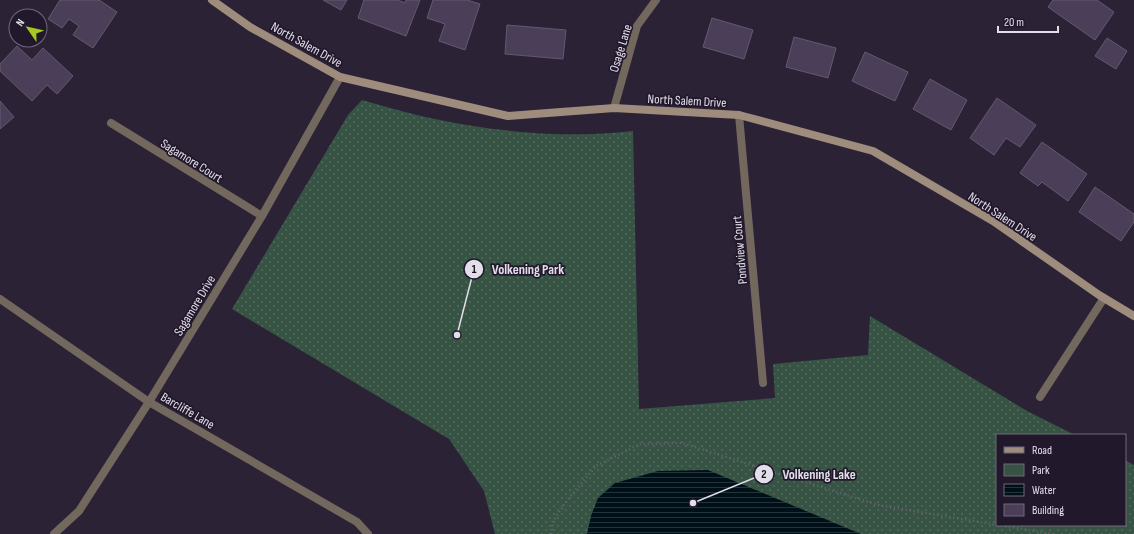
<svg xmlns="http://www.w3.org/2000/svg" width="1134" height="534" viewBox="0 0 1134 534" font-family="'Sofia Sans Condensed',sans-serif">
<defs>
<pattern id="green-dots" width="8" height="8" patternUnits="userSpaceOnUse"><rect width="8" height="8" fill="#365344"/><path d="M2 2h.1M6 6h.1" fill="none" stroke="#536b5f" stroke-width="1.8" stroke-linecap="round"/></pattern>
<pattern id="water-rules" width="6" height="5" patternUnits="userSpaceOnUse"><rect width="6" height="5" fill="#001018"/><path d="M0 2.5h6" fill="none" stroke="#25323a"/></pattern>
</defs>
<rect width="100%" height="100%" fill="#2b2235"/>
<path fill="url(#green-dots)" d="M362,100c22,6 45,13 68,18 67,14 135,21 203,13l6,278 136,-11 -2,-34 95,-9 2,-39 157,95 48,24h-78v90h128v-65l9,5v69h-639l-11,-43 -35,-52 -217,-130 116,-194z"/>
<polygon fill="url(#water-rules)" points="708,470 861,534 587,534 591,516 598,498 615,483 658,471"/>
<g fill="#4a3e58" stroke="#635a6f">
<polygon points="60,0 99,0 117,12 93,48 73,35 79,26 69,19 62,28 48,19"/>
<polygon points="323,0 347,0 341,10"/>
<polygon points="364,0 398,0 405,3 406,0 420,0 406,36 358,18"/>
<polygon points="433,0 467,0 480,4 465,50 439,41 445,24 427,18"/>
<polygon points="1053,0 1097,0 1114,12 1095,40 1048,7"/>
<polygon points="712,18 753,30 744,59 703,47"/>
<polygon points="507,25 566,30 563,59 505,54"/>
<polygon points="794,37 836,48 828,78 786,67"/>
<polygon points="1107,38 1127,51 1116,69 1095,56"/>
<polygon points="17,46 32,60 43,48 73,76 57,94 47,85 32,101 0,71 0,64"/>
<polygon points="865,52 908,72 895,101 852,81"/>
<polygon points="930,79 967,100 951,130 913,109"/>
<polygon points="997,98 1036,125 1020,147 1006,138 994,155 970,138"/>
<polygon points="0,101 14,117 0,129"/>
<polygon points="1042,142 1087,174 1068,201 1042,182 1038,186 1020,173"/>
<polygon points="1095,187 1134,214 1134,222 1121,241 1079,212"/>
</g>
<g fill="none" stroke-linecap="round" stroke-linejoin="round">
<g stroke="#6c6475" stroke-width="2.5" stroke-dasharray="1 3" stroke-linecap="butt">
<polyline points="997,525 1053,534"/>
<polyline points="551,534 553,521 569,498 596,466 640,444 682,443 878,505 997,525"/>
</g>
<polyline stroke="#73685e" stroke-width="8" points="1040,397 1104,298"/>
<g stroke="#73685e" stroke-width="8">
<polyline points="614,108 637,26 656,0"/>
<polyline points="739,115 763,383"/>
<polyline points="111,123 262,216"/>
<polyline points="0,299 149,402 357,522 368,534"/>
<polyline points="54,534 79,511 149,402 262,216 340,77"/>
</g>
<polyline stroke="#9e8c7d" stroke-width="8" points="212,0 250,27 340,77 508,116 614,108 739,115 873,151 993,221 1099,295 1134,316"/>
</g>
<g text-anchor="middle" stroke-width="3.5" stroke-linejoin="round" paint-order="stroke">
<g font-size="13" fill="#e3deeb" stroke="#21192b">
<text transform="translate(307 44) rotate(29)" y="5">North Salem Drive</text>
<text transform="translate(620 48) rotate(-73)" y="5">Osage Lane</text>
<text transform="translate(687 100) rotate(3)" y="5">North Salem Drive</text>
<text transform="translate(192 160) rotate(32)" y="5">Sagamore Court</text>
<text transform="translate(1003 216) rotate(33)" y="5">North Salem Drive</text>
<text transform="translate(739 250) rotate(-95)" y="5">Pondview Court</text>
<text transform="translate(194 305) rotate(-59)" y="5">Sagamore Drive</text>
<text transform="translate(188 410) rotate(30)" y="5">Barcliffe Lane</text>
</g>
</g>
<path fill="none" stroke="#e3deeb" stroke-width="1.5" d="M457 335L474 269M693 503L764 474"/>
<g fill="#e3deeb" stroke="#21192b" stroke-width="1.5">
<circle cx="457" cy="335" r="4"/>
<circle cx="693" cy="503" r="4"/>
<circle cx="474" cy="269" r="10"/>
<circle cx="764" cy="474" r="10"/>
</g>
<g font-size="12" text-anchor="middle" font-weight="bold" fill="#111">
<text x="474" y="273">1</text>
<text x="764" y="478">2</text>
</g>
<g font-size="14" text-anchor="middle" font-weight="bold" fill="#e3deeb" stroke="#21192b" stroke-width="3.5" stroke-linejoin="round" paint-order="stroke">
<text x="528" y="274">Volkening Park</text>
<text x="819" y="479">Volkening Lake</text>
</g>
<rect x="996" y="434" width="130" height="92" fill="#21192b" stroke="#6f6878"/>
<rect x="1004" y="447" width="20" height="6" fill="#9e8c7d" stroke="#6f6878"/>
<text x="1032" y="454" font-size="12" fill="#e3deeb">Road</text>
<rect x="1004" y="464" width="20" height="12" fill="#365344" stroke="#6f6878"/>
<text x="1032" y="474" font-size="12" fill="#e3deeb">Park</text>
<rect x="1004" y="484" width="20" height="12" fill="url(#water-rules)" stroke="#6f6878"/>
<text x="1032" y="494" font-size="12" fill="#e3deeb">Water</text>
<rect x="1004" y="504" width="20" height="12" fill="#4a3e58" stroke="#6f6878"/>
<text x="1032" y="514" font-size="12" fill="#e3deeb">Building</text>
<g transform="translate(28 28) rotate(304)"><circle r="19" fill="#21192b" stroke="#6f6878"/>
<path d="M0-3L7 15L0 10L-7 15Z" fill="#a6c821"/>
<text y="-6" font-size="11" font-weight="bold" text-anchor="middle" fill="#e3deeb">N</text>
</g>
<path d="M998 26v6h60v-6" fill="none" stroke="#e3deeb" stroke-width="2"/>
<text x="1004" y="26" font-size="12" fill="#e3deeb" stroke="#21192b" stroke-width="3" paint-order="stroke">20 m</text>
</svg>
